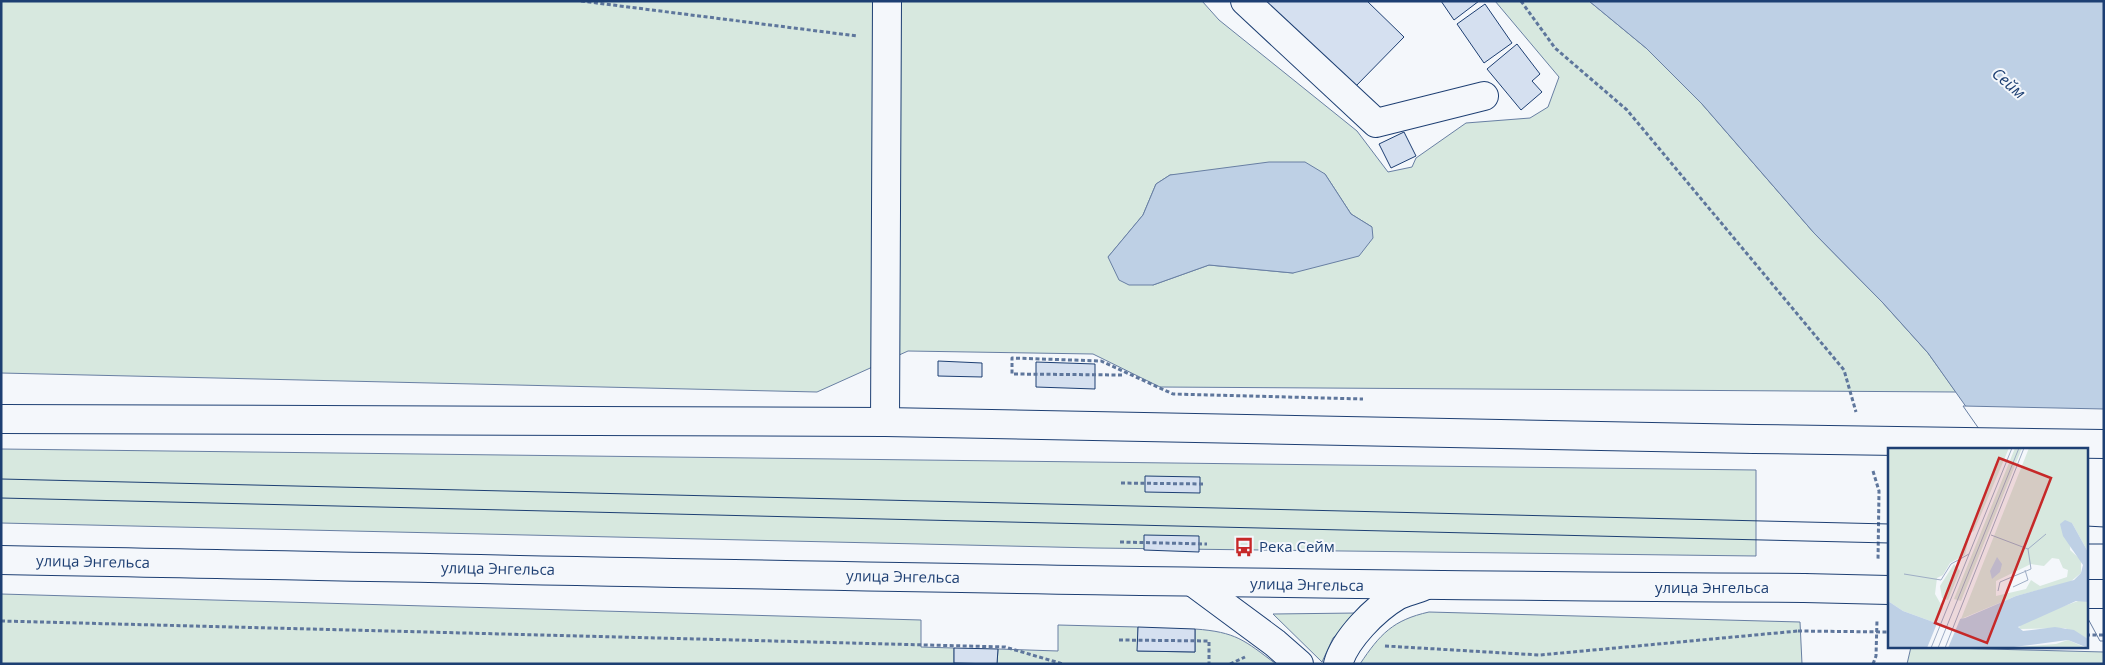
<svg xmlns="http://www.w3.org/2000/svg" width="2105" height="665" viewBox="0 0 2105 665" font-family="'Open Sans',sans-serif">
<rect width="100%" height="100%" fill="#f4f7fb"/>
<g fill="#d7e8df" stroke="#687fa3" fill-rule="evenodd">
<path d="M1,1h1201l17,19 138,111 31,41 24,-5 4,-9 50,-35 64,-5 18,-11 11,-30 -64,-76h94l57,47 56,56 112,129 69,70 45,50 28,39 -796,-5 -67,-33 -185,-3 -91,41 -816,-19zM1325,174l26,40 21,13 -79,46 -84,-8 -56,20 -45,-28 35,-42 13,-31 14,-9z"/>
<polygon points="1,449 1756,470 1756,556 1095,548 1,523"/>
<polygon points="1,594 921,620 921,647 954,648 954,663 996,664 1,664"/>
<path d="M1429,612l371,10 2,42h-442c20,-30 33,-44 69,-52z"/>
<polygon points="1357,613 1333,638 1322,662 1273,614"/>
<path d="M1058,625l80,2v24l57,1v-23c41,3 49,11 81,35h-279l1,-15 60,2z"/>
<polygon points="1911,647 2104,652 2104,664 1907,664"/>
</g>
<g fill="#bed0e5" stroke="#687fa3">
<polygon points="1589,1 2104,1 2104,642 2086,609 2086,449 1996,449 1928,353 1883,303 1814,233 1702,104 1646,48"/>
<polygon points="1269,162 1305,162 1325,174 1351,214 1372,227 1373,238 1359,256 1293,273 1209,265 1153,285 1129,285 1119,280 1108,257 1143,215 1156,184 1170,175"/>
</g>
<polygon fill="#f4f7fb" stroke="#687fa3" points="1963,406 2104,409 2104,641 2100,641 2086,615 2086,449 1993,449"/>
<g fill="#d5e0f0" stroke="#1d3f73">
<polygon points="1264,1 1367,1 1404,37 1354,88"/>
<polygon points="1441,1 1479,1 1454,20"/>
<polygon points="1485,4 1512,43 1484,63 1457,24"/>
<polygon points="1517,44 1540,74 1532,81 1542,92 1521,110 1487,69"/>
<polygon points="1404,132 1416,156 1391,168 1379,144"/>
<polygon points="938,361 982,363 982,377 938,376"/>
<polygon points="1036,362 1095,364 1095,389 1036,387"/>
<polygon points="1145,476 1200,477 1200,493 1145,492"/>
<polygon points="1144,535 1199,536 1199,552 1144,550"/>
<polygon points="1138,627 1195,629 1195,652 1137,651"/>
<polygon points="954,648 998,649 997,664 954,663"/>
</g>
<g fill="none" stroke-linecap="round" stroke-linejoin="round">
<defs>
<g id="minor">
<polyline points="1245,1 1376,123 1484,96"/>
<polyline points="885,422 887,1"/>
<polyline points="1194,583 1275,643 1299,664"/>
<path d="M1338,664c7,-25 37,-55 59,-68 8,-4 18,-6 27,-10"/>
</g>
<g id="major">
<polyline points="1,419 885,422 1754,439"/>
<path d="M1,560c601,11 1202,25 1803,28"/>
<polyline points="2086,594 2104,594"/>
</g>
</defs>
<use href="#minor" stroke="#1d3f73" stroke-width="30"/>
<use href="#major" stroke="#1d3f73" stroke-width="30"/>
<g stroke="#5e769c" stroke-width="3" stroke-dasharray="4 2.5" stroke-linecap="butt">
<polyline points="581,1 857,36"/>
<polyline points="1521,1 1555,48 1627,110 1844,370 1856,412"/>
<polyline points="1122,375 1012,374 1012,358 1101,361 1173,394 1363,399"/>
<polyline points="1873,471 1879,491 1878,561"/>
<polyline points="1121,483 1203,484"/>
<polyline points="1120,542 1207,544"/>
<polyline points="1,621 1005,647 1063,664"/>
<polyline points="2086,635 2104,635"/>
<polyline points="1119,640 1209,641 1209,664"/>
<polyline points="1385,646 1540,655 1798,631"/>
<polyline points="1230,664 1245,657"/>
<polyline points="1873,664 1876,656 1877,620"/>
</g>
<use href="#minor" stroke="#f4f7fb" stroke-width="28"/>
<use href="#major" stroke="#f4f7fb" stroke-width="28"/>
<g stroke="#1d3f73" stroke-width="1">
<polyline points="1,479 1889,524"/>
<polyline points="1,498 1889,543"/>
<polyline points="2086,526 2104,527"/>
<polyline points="2086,544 2104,544"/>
</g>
<defs>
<g id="major-bridge">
<polyline points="1754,439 2104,444"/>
<polyline points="1804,588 1889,590"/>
</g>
</defs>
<use href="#major-bridge" stroke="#1d3f73" stroke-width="30" stroke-linecap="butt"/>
<polyline stroke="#5e769c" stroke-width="3" stroke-dasharray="4 2.5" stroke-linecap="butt" points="1798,631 1889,632"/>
<use href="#major-bridge" stroke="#f4f7fb" stroke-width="28"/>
</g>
<defs>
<symbol id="bus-bare" viewBox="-9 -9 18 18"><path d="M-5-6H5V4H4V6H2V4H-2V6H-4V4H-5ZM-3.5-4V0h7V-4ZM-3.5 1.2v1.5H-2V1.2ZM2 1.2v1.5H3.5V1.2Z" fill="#c62828" stroke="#f4f7fb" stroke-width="2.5" paint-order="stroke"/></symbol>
</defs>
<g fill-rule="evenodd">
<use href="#bus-bare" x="1230" y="533" width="28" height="28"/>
</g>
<g text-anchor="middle" stroke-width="4" stroke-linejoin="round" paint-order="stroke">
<g font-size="15" fill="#1d3f73" stroke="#f4f7fb" text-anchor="start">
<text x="1259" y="552">Река Сейм</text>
</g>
<g font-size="15" fill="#1d3f73" stroke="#f4f7fb">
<text transform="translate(93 562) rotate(1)" y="5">улица Энгельса</text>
<text transform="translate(498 569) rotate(1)" y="5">улица Энгельса</text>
<text transform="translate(903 577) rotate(1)" y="5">улица Энгельса</text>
<text transform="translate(1307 585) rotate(1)" y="5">улица Энгельса</text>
<text x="1712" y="593">улица Энгельса</text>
</g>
<g font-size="16" font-style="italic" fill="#1d3f73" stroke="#f4f7fb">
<text transform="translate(2009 83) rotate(41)" y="6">Сейм</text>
</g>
</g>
<g transform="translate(1888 448)">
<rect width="200" height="200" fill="#f4f7fb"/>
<path d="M0,0h121l-35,83 -4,2 -5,22 -15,8 -7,12 -6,3 -2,16 8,14 -7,15 -33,-12 -15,-10zM127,0h7l-61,153 -7,-2zM141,0h59v104l-16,-29 -2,27 11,10v13l-11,9 -54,14 -55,23zM164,110l7,1 4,9 5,2 -1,7 -27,9 -9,-6 -5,9 -30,7v-15l35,-17 13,2zM66,116l6,7 -12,29 -6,-2 -2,-12zM193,152l7,2v37l-23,-11 -46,1 1,-5 24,-11zM180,192l18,8h-80l50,-4z" fill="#d7e8df" fill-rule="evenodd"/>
<path d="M177,72l7,3 16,29v50l-12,-1 -58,26 5,4 32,-4 19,3 14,9v9l-20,-8 -62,8h-118v-47l15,10 33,12 29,-5 51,-22 58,-16 7,-7 2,-8 -20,-29 -3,-12zM109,109l5,7 -2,8 -8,7 -2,-8z" fill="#bed0e5"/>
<path d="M73,169l-13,31h-21l11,-27z" fill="#f4f7fb"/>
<path fill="none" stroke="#9eadc5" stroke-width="1" d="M103,87l37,14 18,-15M16,126l37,6 10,-16 18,-10M125,139l15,-7 -3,-10M110,143l2,-9 31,-13 -3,-20M43,200l81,-200M50,200l81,-200M57,200l79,-200"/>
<path fill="#c62828" fill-opacity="0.15" stroke="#c62828" stroke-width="2.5" d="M111,10l52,20 -64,165 -52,-20z"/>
<rect width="200" height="200" fill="none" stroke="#1d3f73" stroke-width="2.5"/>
</g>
<rect width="2105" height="665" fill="none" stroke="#1d3f73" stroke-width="5"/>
</svg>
